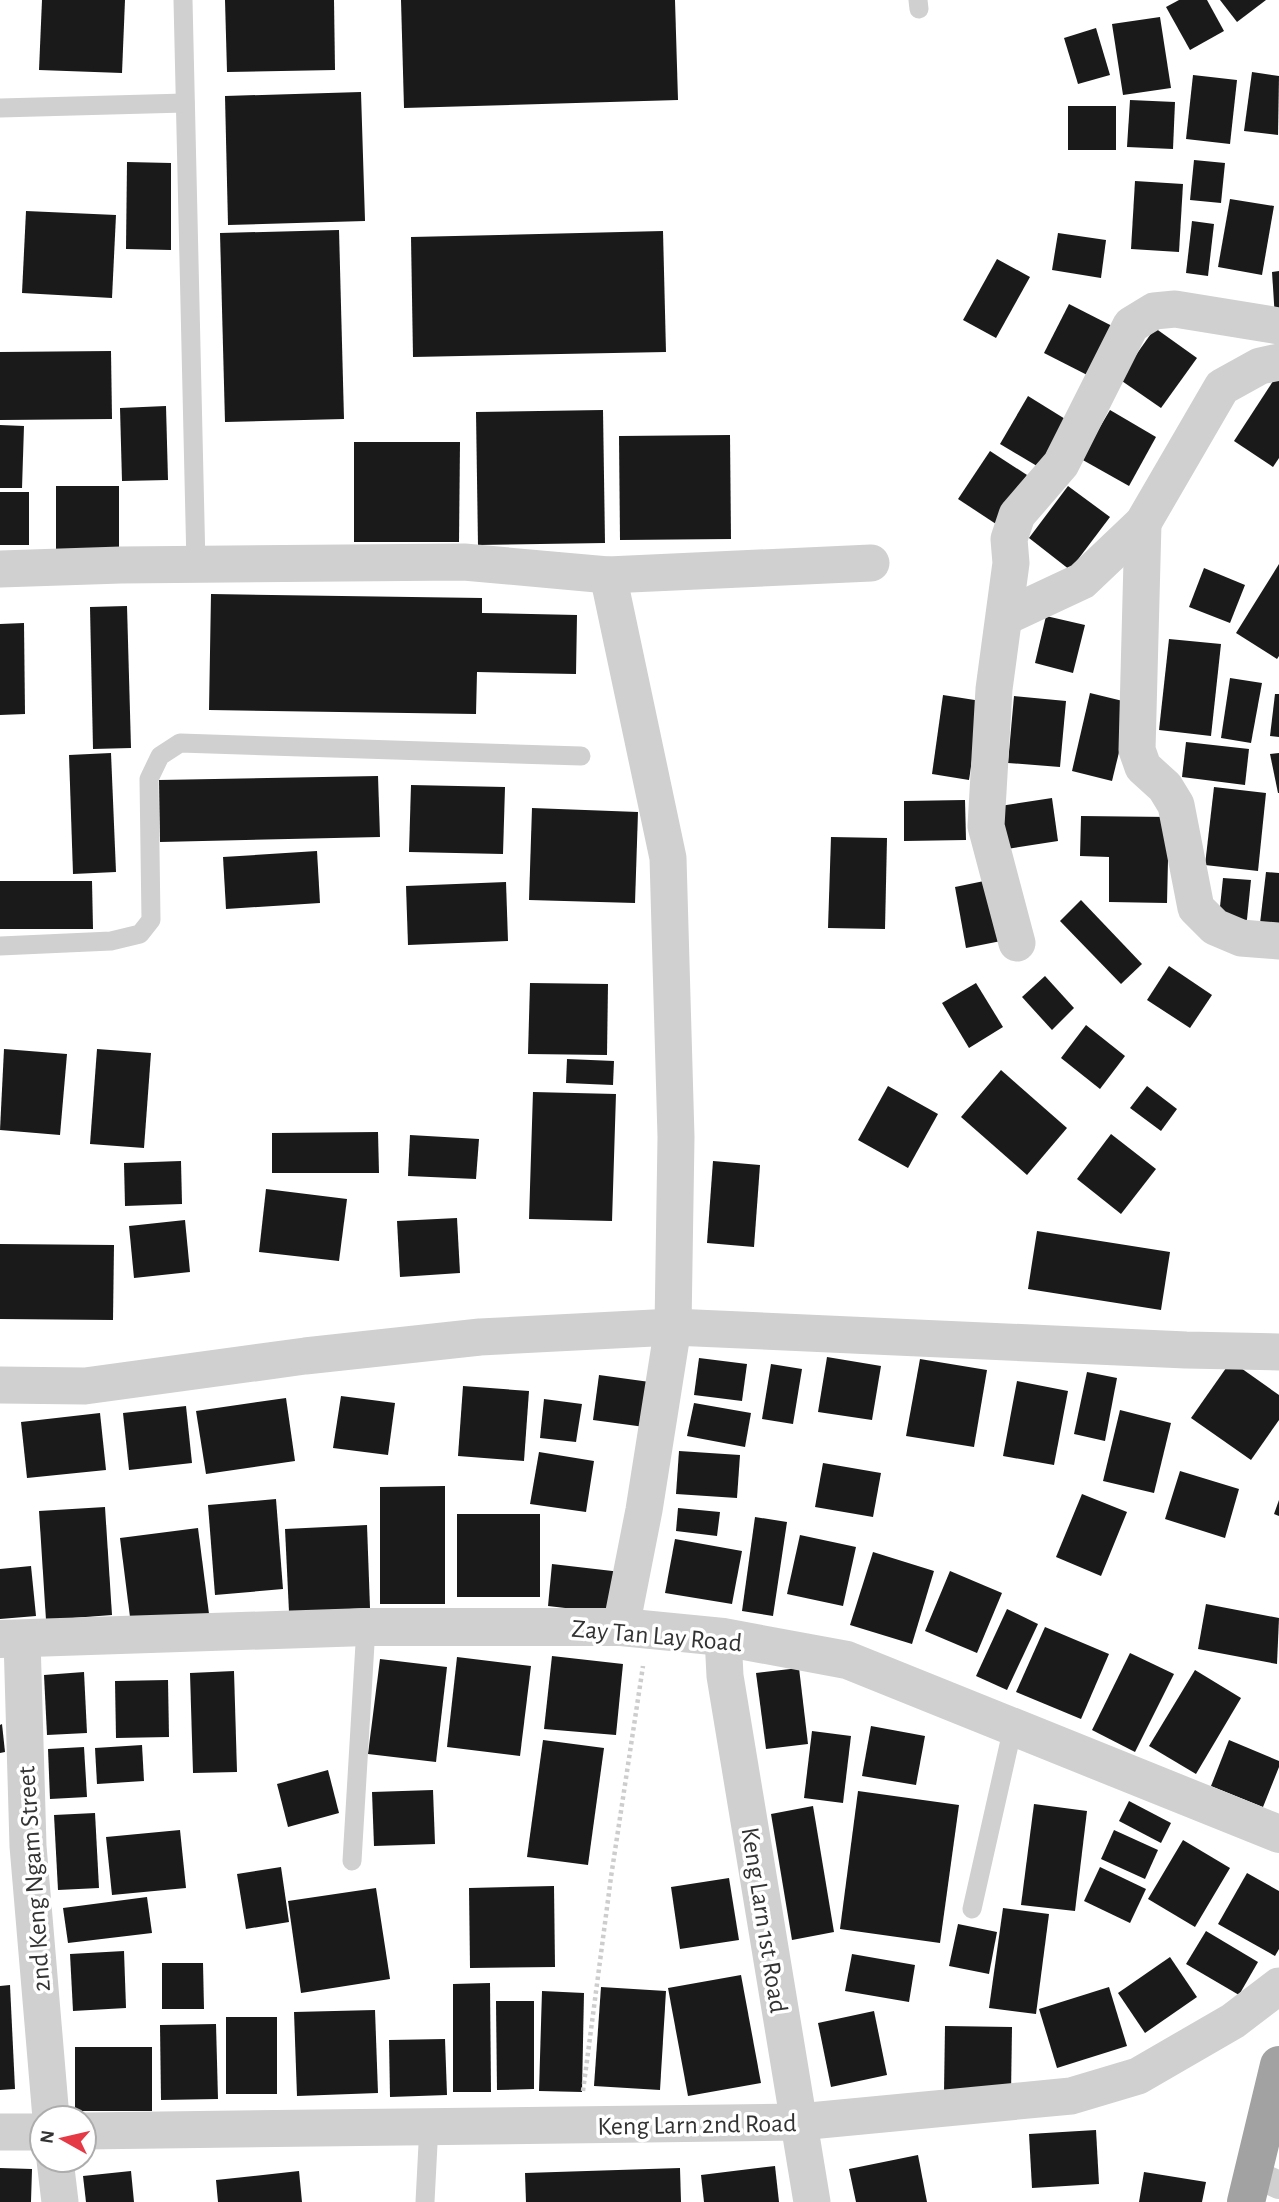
<svg xmlns="http://www.w3.org/2000/svg" width="1279" height="2202" viewBox="0 0 1279 2202" font-family="'Alegreya Sans',sans-serif">
<rect width="100%" height="100%" fill="#fff"/>
<g fill="#1a1a1a">
<polygon points="42,0 125,0 122,73 39,70"/>
<polygon points="225,0 334,0 335,70 227,72"/>
<polygon points="401,0 675,0 678,100 404,108"/>
<polygon points="1179,0 1207,0 1224,31 1190,50 1166,7"/>
<polygon points="1220,0 1266,0 1237,22"/>
<polygon points="1160,17 1171,88 1123,95 1112,24"/>
<polygon points="1096,28 1110,75 1078,84 1064,38"/>
<polygon points="1252,72 1279,76 1278,135 1244,131"/>
<polygon points="1193,75 1237,80 1230,144 1186,139"/>
<polygon points="361,92 365,221 228,225 225,96"/>
<polygon points="1130,100 1175,102 1173,149 1127,147"/>
<rect x="1068" y="106" width="48" height="44"/>
<polygon points="1194,160 1225,163 1221,203 1190,200"/>
<polygon points="127,162 171,163 171,250 126,249"/>
<polygon points="1135,181 1183,184 1179,252 1131,249"/>
<polygon points="1230,199 1274,206 1262,275 1218,267"/>
<polygon points="26,211 116,215 112,298 22,293"/>
<polygon points="1192,221 1214,224 1208,276 1186,273"/>
<polygon points="339,230 344,419 225,422 220,233"/>
<polygon points="663,231 666,352 413,357 411,237"/>
<polygon points="1058,233 1106,240 1101,278 1052,270"/>
<polygon points="997,259 1030,277 996,338 963,320"/>
<polygon points="1279,271 1279,318 1275,318 1272,272"/>
<polygon points="1069,304 1120,330 1095,379 1044,353"/>
<polygon points="1155,328 1197,358 1161,408 1119,379"/>
<polygon points="111,351 112,419 0,420 0,352"/>
<polygon points="1279,372 1279,458 1273,467 1234,441"/>
<polygon points="1028,396 1070,422 1042,469 1000,444"/>
<polygon points="166,406 168,480 122,481 120,408"/>
<polygon points="603,410 605,543 478,545 476,412"/>
<polygon points="1110,410 1156,437 1129,486 1081,459"/>
<polygon points="0,425 24,426 22,488 0,488"/>
<polygon points="730,435 731,539 620,540 619,436"/>
<polygon points="354,442 460,442 459,542 354,542"/>
<polygon points="990,451 1027,475 996,524 958,499"/>
<rect x="56" y="486" width="63" height="64"/>
<polygon points="1068,486 1110,517 1070,570 1029,538"/>
<rect x="0" y="492" width="29" height="53"/>
<polygon points="1279,564 1279,656 1277,659 1236,633"/>
<polygon points="1204,568 1245,585 1230,623 1189,607"/>
<polygon points="211,594 482,598 482,613 577,615 576,674 477,672 476,714 209,710"/>
<polygon points="127,606 131,748 93,749 90,607"/>
<polygon points="1046,616 1085,625 1073,673 1035,663"/>
<polygon points="24,623 25,714 0,715 0,624"/>
<polygon points="1169,639 1221,644 1211,736 1159,730"/>
<polygon points="1230,678 1262,683 1251,743 1221,738"/>
<polygon points="1090,693 1131,703 1112,781 1072,771"/>
<polygon points="1275,694 1279,694 1279,737 1270,736"/>
<polygon points="943,695 981,701 969,780 932,774"/>
<polygon points="1014,696 1066,701 1060,767 1008,763"/>
<polygon points="1186,742 1249,749 1245,785 1182,777"/>
<polygon points="111,753 116,872 73,874 69,755"/>
<polygon points="1279,753 1279,793 1278,793 1270,754"/>
<polygon points="378,776 380,837 160,842 159,780"/>
<polygon points="411,785 505,787 503,854 409,852"/>
<polygon points="1214,787 1266,793 1258,871 1205,865"/>
<polygon points="1052,798 1058,841 1007,849 1000,806"/>
<polygon points="965,800 966,840 904,841 904,801"/>
<polygon points="532,808 638,812 635,903 529,900"/>
<polygon points="1081,816 1169,817 1167,903 1109,902 1109,857 1080,856"/>
<polygon points="831,837 887,838 885,929 828,928"/>
<polygon points="317,851 320,903 226,909 223,857"/>
<polygon points="1266,872 1279,873 1279,935 1259,932"/>
<polygon points="1223,878 1251,880 1246,929 1218,926"/>
<polygon points="989,880 1001,941 966,948 955,887"/>
<polygon points="0,881 92,881 93,929 0,929"/>
<polygon points="506,882 508,941 408,945 406,886"/>
<polygon points="1081,900 1142,964 1121,984 1060,921"/>
<polygon points="1169,966 1212,995 1190,1028 1147,1000"/>
<polygon points="1045,976 1074,1008 1052,1030 1022,997"/>
<polygon points="530,983 608,984 607,1055 528,1054"/>
<polygon points="976,983 1003,1027 969,1048 942,1003"/>
<polygon points="1086,1025 1125,1056 1100,1089 1061,1058"/>
<polygon points="4,1049 67,1054 60,1135 0,1130"/>
<polygon points="97,1049 151,1053 144,1148 90,1144"/>
<polygon points="567,1059 614,1061 613,1085 566,1083"/>
<polygon points="1001,1070 1067,1128 1027,1175 961,1117"/>
<polygon points="888,1086 938,1114 908,1168 858,1140"/>
<polygon points="1147,1086 1177,1109 1161,1131 1130,1108"/>
<polygon points="533,1092 616,1094 612,1221 529,1219"/>
<polygon points="378,1132 379,1173 272,1173 272,1133"/>
<polygon points="1111,1134 1156,1169 1121,1214 1077,1179"/>
<polygon points="410,1135 479,1139 476,1179 408,1176"/>
<polygon points="181,1161 182,1204 125,1206 124,1163"/>
<polygon points="713,1161 760,1165 754,1247 707,1243"/>
<polygon points="266,1189 347,1199 339,1261 259,1252"/>
<polygon points="457,1218 460,1273 400,1277 397,1221"/>
<polygon points="185,1220 190,1272 134,1278 129,1226"/>
<polygon points="1037,1231 1170,1252 1161,1310 1028,1289"/>
<polygon points="0,1244 114,1245 113,1320 0,1319"/>
<polygon points="827,1357 881,1366 872,1420 818,1412"/>
<polygon points="699,1358 747,1364 742,1401 694,1395"/>
<polygon points="920,1359 987,1370 974,1447 906,1436"/>
<polygon points="1231,1361 1279,1395 1279,1420 1251,1460 1191,1418"/>
<polygon points="771,1364 802,1369 793,1424 762,1419"/>
<polygon points="1087,1372 1117,1378 1105,1441 1074,1434"/>
<polygon points="599,1375 657,1383 652,1428 593,1420"/>
<polygon points="1017,1381 1068,1391 1054,1465 1003,1456"/>
<polygon points="463,1386 529,1391 524,1461 458,1456"/>
<polygon points="341,1396 395,1403 388,1455 333,1448"/>
<polygon points="286,1398 295,1461 206,1474 196,1411"/>
<polygon points="544,1399 582,1404 576,1442 540,1438"/>
<polygon points="694,1403 751,1413 745,1447 687,1436"/>
<polygon points="186,1406 192,1463 129,1470 123,1413"/>
<polygon points="1120,1410 1171,1423 1154,1493 1103,1481"/>
<polygon points="100,1413 106,1470 27,1478 21,1422"/>
<polygon points="679,1451 740,1455 737,1498 676,1494"/>
<polygon points="539,1452 594,1461 586,1512 530,1504"/>
<polygon points="823,1463 881,1473 873,1517 815,1507"/>
<polygon points="1180,1471 1239,1489 1225,1538 1165,1519"/>
<polygon points="445,1486 445,1604 380,1604 380,1487"/>
<polygon points="1082,1494 1127,1512 1101,1576 1056,1557"/>
<polygon points="276,1499 283,1589 215,1595 208,1505"/>
<polygon points="1279,1500 1279,1516 1274,1514"/>
<polygon points="105,1507 112,1615 46,1620 39,1511"/>
<polygon points="678,1508 720,1512 717,1536 676,1531"/>
<rect x="457" y="1514" width="83" height="83"/>
<polygon points="755,1517 787,1522 773,1616 742,1611"/>
<polygon points="367,1525 370,1608 289,1612 285,1529"/>
<polygon points="198,1528 209,1614 131,1625 120,1538"/>
<polygon points="800,1535 856,1547 843,1606 787,1594"/>
<polygon points="675,1539 742,1551 732,1604 665,1593"/>
<polygon points="873,1552 934,1571 912,1644 850,1625"/>
<polygon points="552,1564 621,1572 617,1614 548,1606"/>
<polygon points="31,1566 36,1616 0,1619 0,1569"/>
<polygon points="950,1571 1002,1593 977,1653 925,1631"/>
<polygon points="1206,1604 1279,1618 1277,1664 1198,1649"/>
<polygon points="1007,1609 1038,1624 1007,1690 976,1676"/>
<polygon points="1045,1627 1109,1654 1081,1719 1016,1692"/>
<polygon points="1130,1653 1174,1674 1135,1752 1092,1730"/>
<polygon points="552,1656 623,1664 616,1735 544,1729"/>
<polygon points="457,1657 531,1666 520,1756 447,1747"/>
<polygon points="380,1659 447,1667 436,1762 368,1754"/>
<polygon points="799,1668 808,1744 766,1749 756,1673"/>
<polygon points="1195,1670 1241,1698 1196,1774 1149,1746"/>
<polygon points="234,1671 237,1772 193,1773 190,1673"/>
<polygon points="84,1672 87,1733 47,1735 44,1675"/>
<polygon points="168,1680 169,1737 116,1738 115,1681"/>
<polygon points="2,1724 5,1752 0,1753 0,1725"/>
<polygon points="871,1726 925,1736 916,1785 862,1776"/>
<polygon points="812,1731 851,1736 843,1803 804,1798"/>
<polygon points="543,1740 604,1748 588,1865 527,1857"/>
<polygon points="1229,1740 1279,1761 1279,1767 1263,1807 1211,1786"/>
<polygon points="142,1745 144,1781 97,1784 95,1748"/>
<polygon points="84,1747 87,1797 50,1799 48,1749"/>
<polygon points="328,1770 339,1813 288,1827 277,1784"/>
<polygon points="433,1790 435,1844 374,1846 372,1792"/>
<polygon points="858,1791 959,1805 940,1943 840,1929"/>
<polygon points="1129,1801 1171,1823 1161,1843 1119,1821"/>
<polygon points="1034,1804 1087,1811 1075,1911 1021,1905"/>
<polygon points="813,1806 834,1932 792,1940 771,1814"/>
<polygon points="95,1813 99,1888 58,1890 54,1815"/>
<polygon points="180,1830 186,1888 112,1895 106,1837"/>
<polygon points="1114,1830 1158,1850 1145,1879 1101,1859"/>
<polygon points="1183,1840 1230,1868 1195,1927 1148,1899"/>
<polygon points="281,1867 289,1922 246,1929 237,1874"/>
<polygon points="1100,1867 1146,1889 1130,1923 1084,1901"/>
<polygon points="1247,1873 1279,1891 1279,1949 1275,1956 1218,1924"/>
<polygon points="729,1878 739,1940 680,1949 671,1887"/>
<polygon points="554,1886 555,1967 470,1968 469,1888"/>
<polygon points="376,1888 390,1979 301,1993 288,1901"/>
<polygon points="147,1897 152,1933 68,1943 63,1908"/>
<polygon points="1003,1908 1049,1914 1036,2014 989,2008"/>
<polygon points="958,1924 997,1932 989,1974 949,1966"/>
<polygon points="1206,1931 1258,1962 1239,1995 1186,1964"/>
<polygon points="124,1951 126,2008 73,2011 70,1954"/>
<polygon points="852,1954 915,1965 909,2002 845,1991"/>
<polygon points="1170,1957 1197,1997 1145,2033 1118,1993"/>
<polygon points="162,1963 203,1963 204,2009 162,2009"/>
<polygon points="741,1975 761,2083 688,2096 668,1988"/>
<polygon points="490,1983 491,2092 453,2092 453,1984"/>
<polygon points="10,1985 15,2089 0,2090 0,1986"/>
<polygon points="601,1987 666,1991 660,2090 594,2086"/>
<polygon points="1109,1987 1127,2046 1057,2068 1039,2009"/>
<polygon points="542,1991 584,1993 582,2092 539,2091"/>
<polygon points="496,2001 534,2001 534,2089 497,2090"/>
<polygon points="375,2010 378,2093 297,2096 294,2012"/>
<polygon points="874,2011 887,2075 831,2087 818,2023"/>
<rect x="226" y="2017" width="51" height="77"/>
<polygon points="216,2024 218,2099 161,2100 160,2025"/>
<polygon points="945,2026 1012,2027 1011,2095 944,2093"/>
<polygon points="445,2039 447,2095 390,2097 389,2040"/>
<rect x="75" y="2047" width="77" height="64"/>
<polygon points="1096,2130 1099,2184 1032,2188 1029,2134"/>
<polygon points="918,2155 927,2202 856,2202 849,2169"/>
<polygon points="775,2166 779,2202 704,2202 701,2175"/>
<polygon points="0,2168 32,2169 31,2202 0,2202"/>
<polygon points="680,2168 681,2202 526,2202 525,2173"/>
<polygon points="131,2171 134,2202 86,2202 83,2176"/>
<polygon points="299,2171 302,2202 218,2202 216,2180"/>
<polygon points="1144,2172 1206,2182 1202,2202 1139,2202"/>
</g>
<g fill="none" stroke-linecap="round" stroke-linejoin="round">
<polyline stroke="#cdcdcd" stroke-width="4.5" stroke-dasharray="3.5 3.5" stroke-linecap="butt" points="583,2091 611,1877 643,1666"/>
<g stroke="#d0d0d0" stroke-width="19">
<polyline points="183,0 196,565"/>
<polyline points="918,0 919,9"/>
<polyline points="0,108 185,103"/>
<polyline points="0,946 111,941 140,934 151,920 149,779 160,756 180,743 581,756"/>
<polyline points="352,1861 366,1627"/>
<polyline points="972,1909 1013,1727"/>
<polyline points="425,2202 429,2125"/>
</g>
<polyline stroke="#d0d0d0" stroke-width="28" points="1253,2173 1279,2185"/>
<g stroke="#d0d0d0" stroke-width="37">
<polyline points="1143,523 1137,750 1143,767 1165,787 1176,805 1196,908 1215,927 1241,938 1279,941"/>
<polyline points="0,569 121,565 464,562 608,575 871,563"/>
<polyline points="608,575 668,858 676,1137 673,1327 644,1510 621,1627"/>
<polyline points="1005,617 1082,581 1143,523 1222,387 1260,366 1279,362"/>
<polyline points="1017,943 986,826 994,689 1011,563 1009,539 1017,515 1061,464 1131,325 1154,311 1175,309 1279,326"/>
<polyline points="0,1385 85,1386 305,1356 480,1337 673,1327 1186,1350 1279,1352"/>
<polyline points="723,1637 725,1676 812,2202"/>
<polyline points="22,1639 28,1846 51,2118"/>
<polyline points="84,2131 799,2122 1071,2096 1138,2076 1233,2021 1279,1986"/>
<polyline points="0,2132 42,2132"/>
<polyline points="55,2160 60,2202"/>
</g>
<polyline stroke="#d0d0d0" stroke-width="38" points="0,1639 366,1627 621,1627 723,1637 847,1660 1279,1834"/>
<polyline stroke="#a2a2a2" stroke-width="38" points="1246,2202 1279,2065"/>
</g>
<g text-anchor="middle" stroke-width="7" stroke-linejoin="round" paint-order="stroke">
<g font-size="26" fill="#333" stroke="#fff">
<text transform="translate(657 1635) rotate(5)" y="9">Zay Tan Lay Road</text>
<text transform="translate(33 1879) rotate(-94)" y="9">2nd Keng Ngam Street</text>
<text transform="translate(765 1920) rotate(81)" y="9">Keng Larn 1st Road</text>
<text transform="translate(697 2124) rotate(-1)" y="9">Keng Larn 2nd Road</text>
</g>
</g>
<g transform="translate(63 2139) rotate(278)"><circle r="33" fill="#ffffff" stroke="#adadad" stroke-width="2"/>
<path d="M0-5L12 26L0 18L-12 26Z" fill="#e63946"/>
<text y="-10" font-size="19" font-weight="bold" text-anchor="middle" fill="#333333">N</text>
</g>
</svg>
